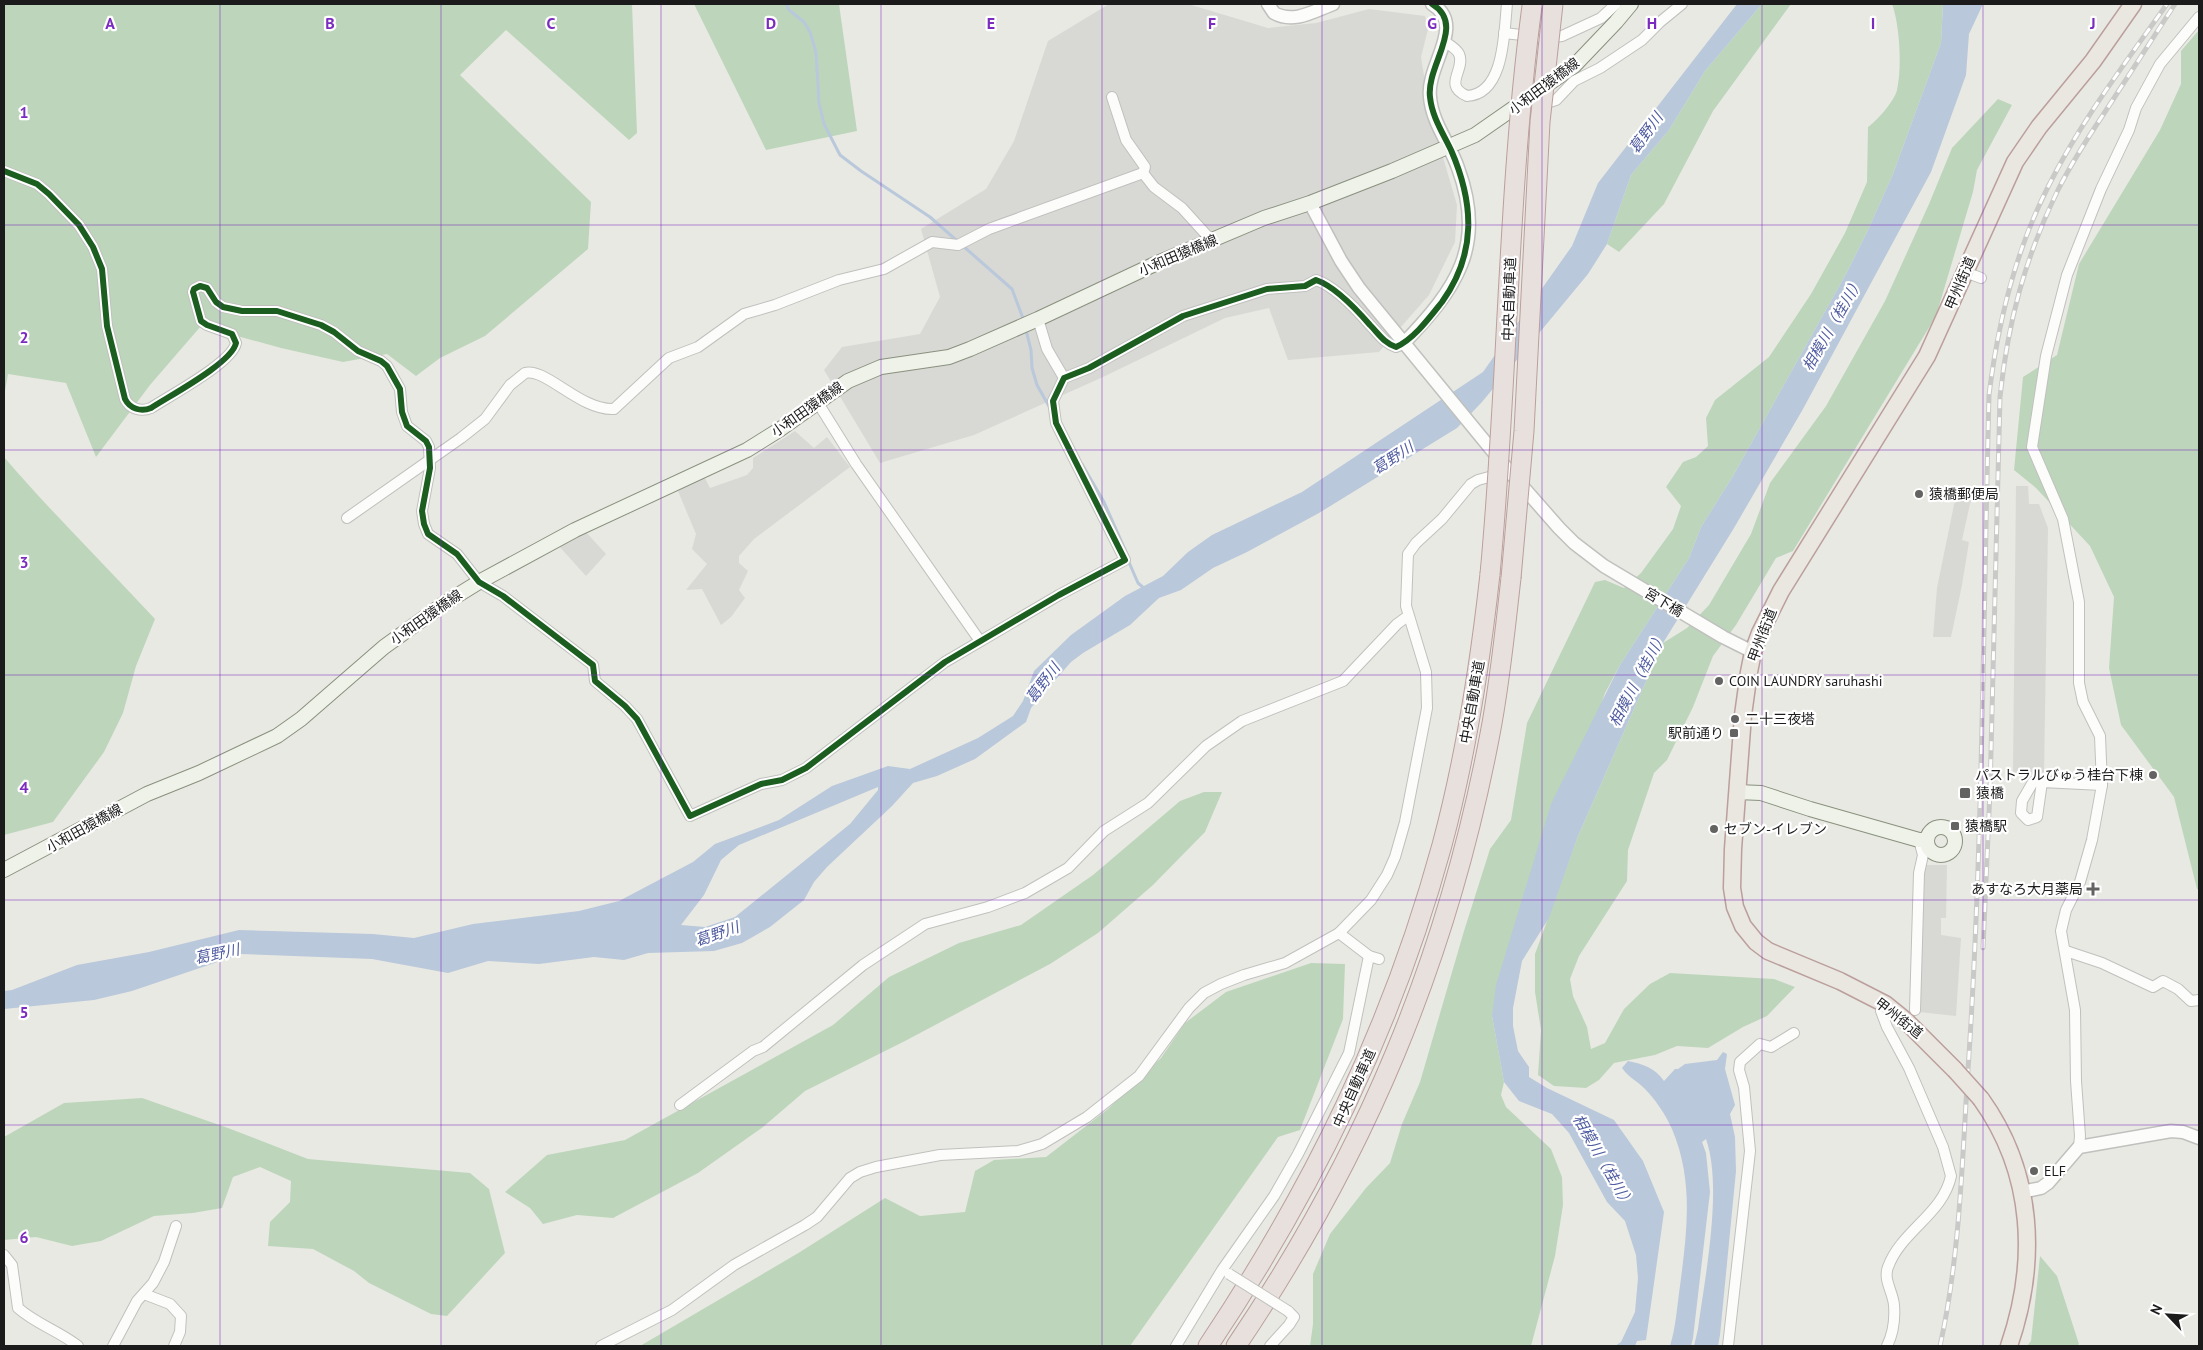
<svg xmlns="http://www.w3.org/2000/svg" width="2203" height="1350" viewBox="0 0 2203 1350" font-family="'PT Sans','Noto Sans JP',sans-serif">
<rect width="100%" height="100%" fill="#e9e9e3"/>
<g fill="#d8d8d5">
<polygon points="1109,4 1188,4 1268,28 1316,23 1369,9 1425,16 1428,29 1421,57 1430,113 1457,205 1455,242 1429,295 1379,352 1288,360 1269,308 1225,318 1103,377 974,435 880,463 824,370 842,347 920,334 940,297 921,229 986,189 1014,141 1048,41"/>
<polygon points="795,431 814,448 827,437 850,467 754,539 739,556 739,563 748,571 739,590 745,598 731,617 721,625 702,589 686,590 707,564 692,549 696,534 678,491 704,476 710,488 747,475 753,468 753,458"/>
<polygon points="2016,486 2028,486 2029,504 2039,504 2048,528 2044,775 2013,773"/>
<polygon points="1957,490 1972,495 1962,540 1969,542 1962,585 1951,637 1933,637 1937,588"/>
<polygon points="584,530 606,554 586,576 558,545"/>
<polygon points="1924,865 1947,865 1946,918 1941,918 1941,935 1961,938 1956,1016 1919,1012"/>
</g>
<g fill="#bdd6bb">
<polygon points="4,4 632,4 637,133 629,140 506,30 460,75 591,202 588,249 485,336 440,358 416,376 387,354 343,362 281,348 201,326 150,385 96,457 66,383 8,374 4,397"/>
<polygon points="694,4 839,4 857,131 766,150"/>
<polygon points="1762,4 1791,4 1713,111 1664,204 1619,252 1607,244 1631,175 1669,130 1705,71"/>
<path d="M1892,4h51l-2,39 -48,131 -25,56 -22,44 -113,202 -32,51 -12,31 -69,107 -15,28 -113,323 12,66 -3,13 5,12 45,42 11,28 1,28 -8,51 -24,90h-221l3,-22v-50l17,-40 36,-46 24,-25 12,-39 18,-42 44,-151 26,-82 21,-29 16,-97 68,-141 10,-2 19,8 17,-15 32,-44 8,-23 -15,-19 17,-25 13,-5 12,-11 -2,-28 9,-18 54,-43 42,-63 34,-61 22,-51 1,-55c9,-6 27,-27 29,-37 5,-23 3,-64 -5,-86z"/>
<polygon points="2199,30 2199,890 2197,889 2174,797 2121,725 2109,668 2114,597 2090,546 2036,488 2014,470 2023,377 2057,355 2079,264 2160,130 2181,84 2181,51"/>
<polygon points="1998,99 2012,105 1977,170 1973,192 1936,316 1793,551 1776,558 1736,625 1713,656 1693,707 1667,760 1654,773 1628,850 1627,881 1579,956 1570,979 1573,996 1587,1027 1591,1049 1605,1043 1624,1009 1650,984 1670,973 1774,979 1795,987 1767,1016 1743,1027 1708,1048 1677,1046 1655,1055 1614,1063 1599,1080 1586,1088 1554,1086 1538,1075 1541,1030 1535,992 1535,954 1578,836 1663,643 1687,628 1709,605 1751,534 1770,483 1826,406 1885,301 1929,204 1952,148"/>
<path d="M4,457c48,56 101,108 151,162l-19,47 -13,47 -19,39 -51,70 -49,13z"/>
<polygon points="1204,792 1222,792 1205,832 1153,885 1098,933 1050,964 905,1041 805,1091 763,1127 698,1173 613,1218 577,1215 543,1224 530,1208 505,1192 547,1155 625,1140 833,1025 889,977 959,943 1021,925 1093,875 1180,801"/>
<polygon points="1311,963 1345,964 1343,1019 1300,1130 1278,1137 1130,1346 640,1346 800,1252 885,1198 920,1216 965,1212 975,1171 994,1160 1046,1157 1108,1109 1161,1058 1185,1023 1226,992"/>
<polygon points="142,1098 228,1128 308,1159 470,1173 489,1189 505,1253 447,1316 431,1314 369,1283 354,1271 313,1249 268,1246 270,1222 290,1202 291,1181 260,1167 233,1177 222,1208 193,1213 154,1216 101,1241 72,1246 36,1237 4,1240 4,1137 64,1103"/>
<polygon points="2040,1256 2057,1276 2079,1344 2077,1346 2027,1346 2031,1341"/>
</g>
<g fill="#b9c8da" fill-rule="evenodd">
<path d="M1737,4h25l-57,67 -36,59 -38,45 -24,69 -19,30 -106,128 -25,26 -138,85 -72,39 -34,16 -32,22 -22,8 -29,27 -47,28 -12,9 -40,46 -5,14 -51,37 -38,17 -24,7 -21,23 -65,61 -13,15 -10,18 -34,27 -28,16 -28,8 -66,2 -24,7 -30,-3 -55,7 -51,-3 -40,12 -76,-14 -131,-5 -109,37 -38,9 -90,9v-18l8,-1 65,-25 72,-13 90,-22 134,4 41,4 59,-14 106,-13 40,-10 74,-39 22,-18 64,-24 53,-34 56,-20 22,3 68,-31 35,-22 10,-15 11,-30 37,-36 54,-39 38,-20 25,-24 24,-17 90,-43 181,-120 89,-126 26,-63zM878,787v3l-28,34 -115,93 -30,10 -24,-2 23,-30 17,-35 18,-15z"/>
<polygon points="1943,4 1983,4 1969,34 1966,75 1931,172 1803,409 1734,528 1663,643 1578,836 1549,918 1522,961 1513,1008 1513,1026 1518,1051 1529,1067 1529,1077 1547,1088 1614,1120 1643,1161 1664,1212 1646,1340 1637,1341 1635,1346 1615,1346 1621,1342 1635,1312 1638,1278 1636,1255 1625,1221 1607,1202 1569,1133 1552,1114 1519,1101 1504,1082 1492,1016 1496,985 1551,804 1620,665 1689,558 1701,527 1733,476 1846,274 1868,230 1893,174 1941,43"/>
<path d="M1723,1052l4,2 -2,15 10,36 -5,9 5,23 1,34 -16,164 -2,11h-24l4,-17c7,-53 25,-141 8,-190l-4,3 4,11 4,39 -17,146 -2,8h-21c6,-19 7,-40 10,-60 7,-54 14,-105 -8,-157 -6,-14 -17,-30 -28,-41 -7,-7 -17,-12 -22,-20l6,-7c15,3 27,7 36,20l11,-12h3l7,-5 32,-4z"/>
</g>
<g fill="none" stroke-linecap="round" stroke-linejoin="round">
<g stroke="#b9c8da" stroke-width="3">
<polyline points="786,4 789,10 804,22 810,32 816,52 819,103 824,124 840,155 861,171 930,217 1012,289 1024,321"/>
<polyline points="1026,330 1031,350 1032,368 1037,385 1050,408"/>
<polyline points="1082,464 1104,502 1127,554"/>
<polyline points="1128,560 1138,583 1145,589"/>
</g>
<defs>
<g id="minor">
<polyline points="1504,33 1547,38 1562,36 1601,18 1616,4"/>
<path d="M1444,41c5,4 12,7 15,13 7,16 -17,31 8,42 38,-2 37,-65 40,-92"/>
<polyline points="1112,97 1126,140 1145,167 1143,173"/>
<polyline points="1518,112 1556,100 1574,81 1600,68 1642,40 1660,22 1682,4"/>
<path d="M4,171l33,13 12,10 30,31 14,22 9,22 5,57 18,73c5,10 16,13 26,9 18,-12 81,-45 85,-65l-4,-9 -25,-9 -6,-4 -8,-29 1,-3 6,-3 7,2 9,14 7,5 19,4h35l44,14 13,7 24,19 23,10 6,5 13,23 2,23 5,14 19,15 3,6 1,21 -8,43 2,13 4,10 29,20 22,28 24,14 90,69 2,16 30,25 12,13 53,97 71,-32 21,-4 24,-12 139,-106 114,-67 66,-35 -69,-137 -3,-22 11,-23 25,-10 94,-52 84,-27 38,-3 11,-6c18,6 41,30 54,45 9,9 14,18 26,22l7,-3"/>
<polyline points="1965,272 1981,278"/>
<polyline points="1038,319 1047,349 1064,378"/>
<polyline points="818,403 856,464 980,641"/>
<path d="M347,518l114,-80 24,-19 25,-34 15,-12c20,-6 56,38 89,36l55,-51 29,-11 46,-33 31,-9 64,-25 45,-11 48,-27 26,3 31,-16 154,-56 11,14 28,21 30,33"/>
<polyline points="2042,782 2033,782 2022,801 2021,813 2028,820 2037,817 2042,782 2102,785"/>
<polyline points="1339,933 1369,956 1379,959"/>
<polyline points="2066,951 2102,963 2153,987 2163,981 2178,989 2191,1001 2199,1000"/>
<path d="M1885,1004l-4,7 6,16 22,41 34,79 8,29c-8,38 -50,55 -63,91 -5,13 5,25 6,38 1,13 -1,29 -7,41"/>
<polyline points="1915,1010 1919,873 1923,855 1919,840"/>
<polyline points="680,1105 753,1051 763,1047 863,965 925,924 988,907 1025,893 1068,868 1104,831 1148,803 1206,746 1242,721 1343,681 1397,624 1408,616"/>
<polyline points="2079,1147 2080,1136 2076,1081 2075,1010 2061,931 2066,910 2080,882 2092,840 2102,785 2100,736 2083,702 2079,683 2079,602 2063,519 2032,447 2046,356 2067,275 2101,189 2129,130 2136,108 2160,64 2199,17"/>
<path d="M4,1255l8,10 6,43c18,16 41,23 60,38"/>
<polyline points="144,1294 170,1304 181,1316 180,1332 174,1346"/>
<polyline points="113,1346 137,1301 153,1283 164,1262 176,1226"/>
<polyline points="601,1346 672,1310 734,1265 805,1225 817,1217 850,1178 860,1172 876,1167 940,1155 1018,1151 1042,1144 1087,1117 1139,1076 1189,1008 1204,993 1221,984 1244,975 1285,963 1339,933 1371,900 1387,875 1395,857 1405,822 1427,708 1426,672 1406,606 1408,554 1416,543 1442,519 1471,484 1478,480 1500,474"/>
<polyline points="1176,1346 1222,1270 1274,1196 1298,1154 1349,1053 1369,956"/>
<polyline points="1270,1346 1289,1325 1294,1317 1288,1311"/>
<polyline points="1728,1346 1750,1151 1744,1087 1739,1070 1740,1062 1760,1044 1771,1047 1794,1033"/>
</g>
<g id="tertiary">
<path d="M1268,4l6,9c20,11 40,-2 59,-9"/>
<polyline points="1310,203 1341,261 1359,288 1509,471 1559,528 1574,543 1604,566 1723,637 1753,652"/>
<path d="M1403,344c53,-55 84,-98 55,-176 -8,-24 -26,-45 -28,-71 -4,-32 37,-72 2,-93"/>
<polyline points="2022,1192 2041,1188 2048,1183 2079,1147 2171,1131 2183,1132 2199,1138"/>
</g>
<g id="secondary">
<polyline points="1737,792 1761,793 1810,809 1919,840 1927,840"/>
<circle cx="1941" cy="841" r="14"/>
<polyline points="4,870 147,794 199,773 277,736 301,719 384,647 445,603 479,582 575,530 747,450 779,430 848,381 881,367 949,357 970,349 1038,319 1155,264 1264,218 1310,203 1392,171 1475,135 1574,66 1616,22 1631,4"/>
</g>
<g id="trunk">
<polyline points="1955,1070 1906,1021 1885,1004 1840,981 1768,951 1756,942 1743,926 1735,907 1732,888 1733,849 1743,715 1749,672 1753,652 1760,633 1781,591 1927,356 2015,162 2039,127 2093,61 2133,4"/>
<path d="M1981,1099c53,74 57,163 28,247"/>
</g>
<g id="motorway">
<path d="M1208,1346c105,-157 184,-318 234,-501 24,-89 38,-180 48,-271"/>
<path d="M1236,1346c129,-191 211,-386 254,-612 10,-51 15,-104 21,-156"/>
</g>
</defs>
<use href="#minor" stroke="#c0c0be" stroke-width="12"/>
<use href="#tertiary" stroke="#c0c0be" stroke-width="15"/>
<use href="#secondary" stroke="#89917e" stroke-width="16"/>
<use href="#trunk" stroke="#bb9f9c" stroke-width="19"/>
<use href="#motorway" stroke="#bb9f9c" stroke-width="21"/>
<use href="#minor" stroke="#fcfcfb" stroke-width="10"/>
<use href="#tertiary" stroke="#fcfcfb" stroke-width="12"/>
<use href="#secondary" stroke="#eef2e9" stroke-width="14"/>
<use href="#trunk" stroke="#eae6e0" stroke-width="16"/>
<use href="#motorway" stroke="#e7e0dd" stroke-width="19"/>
<defs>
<g id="rail">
<path d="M1983,948l7,-157 10,-394c8,-76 25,-139 58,-207 13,-26 29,-51 45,-75 24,-37 48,-74 72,-111"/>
<path d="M1940,1346c20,-90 22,-184 28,-276 15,-224 15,-450 21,-675 9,-73 26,-144 60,-210 32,-64 77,-123 118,-181"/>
</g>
</defs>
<use href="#rail" stroke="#c9c9c8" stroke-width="5"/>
<use href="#rail" stroke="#fff" stroke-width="3" stroke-dasharray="9" stroke-linecap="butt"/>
<defs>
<polyline id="minor-bridge" points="1229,1274 1288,1311"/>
<polyline id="trunk-bridge" points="1955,1070 1981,1099"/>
<g id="motorway-bridge">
<path d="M1490,574c18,-189 17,-380 42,-568"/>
<polyline points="1511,578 1524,431 1540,122 1553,4"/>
</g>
</defs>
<use href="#minor-bridge" stroke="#c0c0be" stroke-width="12" stroke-linecap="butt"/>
<use href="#trunk-bridge" stroke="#bb9f9c" stroke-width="19" stroke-linecap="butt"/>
<use href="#motorway-bridge" stroke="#bb9f9c" stroke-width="21" stroke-linecap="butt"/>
<use href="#minor-bridge" stroke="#fcfcfb" stroke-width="10"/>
<use href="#trunk-bridge" stroke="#eae6e0" stroke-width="16"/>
<use href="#motorway-bridge" stroke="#e7e0dd" stroke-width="19"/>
<defs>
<path id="cycleway" d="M4,171l33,13 12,10 30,31 14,22 9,22 5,57 18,73c5,10 16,13 26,9 18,-12 81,-45 85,-65l-4,-9 -25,-9 -6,-4 -8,-29 1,-3 6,-3 7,2 9,14 7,5 19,4h35l44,14 13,7 24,19 23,10 6,5 13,23 2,23 5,14 19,15 3,6 1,21 -8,43 2,13 4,10 29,20 22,28 24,14 90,69 2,16 30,25 12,13 53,97 71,-32 21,-4 24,-12 139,-106 114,-67 66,-35 -69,-137 -3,-22 11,-23 25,-10 94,-52 84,-27 38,-3 11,-6c18,6 41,30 54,45 9,9 14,18 26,22 18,-8 34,-30 46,-45 35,-49 32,-99 9,-152 -8,-17 -19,-33 -21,-53 -4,-32 37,-72 2,-93"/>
</defs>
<use href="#cycleway" stroke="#fff" stroke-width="9"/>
<use href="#cycleway" stroke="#1b5e20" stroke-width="6"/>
</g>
<path fill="none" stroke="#7b2cbf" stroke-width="1" stroke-opacity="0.55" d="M220,4v1342M441,4v1342M661,4v1342M881,4v1342M1102,4v1342M1322,4v1342M1542,4v1342M1762,4v1342M1983,4v1342M4,225h2195M4,450h2195M4,675h2195M4,900h2195M4,1125h2195"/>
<g fill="#636361" stroke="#fff" stroke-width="2">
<circle cx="1919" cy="494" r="5"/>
<circle cx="1719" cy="681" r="5"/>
<circle cx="1735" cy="719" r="5"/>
<rect x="1729" y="728" width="10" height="10" rx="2.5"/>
<circle cx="2153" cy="775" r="5"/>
<rect x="1959" y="787" width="12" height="12" rx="2.5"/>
<rect x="1950" y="821" width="10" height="10" rx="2.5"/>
<circle cx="1714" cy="829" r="5"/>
<path d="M2090.5 881.5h5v5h5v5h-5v5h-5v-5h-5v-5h5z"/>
<circle cx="2034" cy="1171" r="5"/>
</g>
<g text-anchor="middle" stroke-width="4.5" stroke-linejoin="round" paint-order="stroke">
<g font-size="14" fill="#1b1b1b" stroke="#fff">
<text transform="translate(1544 86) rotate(-37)" y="5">小和田猿橋線</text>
<text transform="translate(1178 255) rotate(-23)" y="5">小和田猿橋線</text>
<text transform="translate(1960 283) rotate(-67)" y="5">甲州街道</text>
<text transform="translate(1509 299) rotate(-88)" y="5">中央自動車道</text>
<text transform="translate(807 409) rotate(-35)" y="5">小和田猿橋線</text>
<text transform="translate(1664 602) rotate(31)" y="5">宮下橋</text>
<text transform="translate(426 617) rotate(-35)" y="5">小和田猿橋線</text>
<text transform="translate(1762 635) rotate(-69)" y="5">甲州街道</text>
<text transform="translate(1472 702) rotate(-80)" y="5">中央自動車道</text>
<text transform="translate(84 828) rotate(-29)" y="5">小和田猿橋線</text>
<text transform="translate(1899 1018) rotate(38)" y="5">甲州街道</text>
<text transform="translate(1354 1088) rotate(-66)" y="5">中央自動車道</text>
</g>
<g font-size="14" fill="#1b1b1b" stroke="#fff" text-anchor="start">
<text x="1929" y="499">猿橋郵便局</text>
<text x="1729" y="686">COIN LAUNDRY saruhashi</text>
<text x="1745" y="724">二十三夜塔</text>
<text x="1724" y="738" text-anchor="end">駅前通り</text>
<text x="2143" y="780" text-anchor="end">パストラルびゅう桂台下棟</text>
<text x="1976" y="798">猿橋</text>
<text x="1965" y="831">猿橋駅</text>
<text x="1724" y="834">セブン-イレブン</text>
<text x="2083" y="894" text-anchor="end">あすなろ大月薬局</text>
<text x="2044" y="1176">ELF</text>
</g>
<g font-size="15" font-style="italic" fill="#515da1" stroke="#fff">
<text transform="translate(1646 133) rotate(-54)" y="5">葛野川</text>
<text transform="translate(1833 324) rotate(-60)" y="5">相模川（桂川）</text>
<text transform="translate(1393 458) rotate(-33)" y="5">葛野川</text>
<text transform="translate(1638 679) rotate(-62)" y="5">相模川（桂川）</text>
<text transform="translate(1043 683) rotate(-53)" y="5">葛野川</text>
<text transform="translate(717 934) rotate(-19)" y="5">葛野川</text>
<text transform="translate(217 954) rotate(-12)" y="5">葛野川</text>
<text transform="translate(1603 1161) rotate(60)" y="5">相模川（桂川）</text>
</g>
</g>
<g font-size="16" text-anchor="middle" font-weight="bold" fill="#7b2cbf" stroke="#fff" stroke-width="4.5" stroke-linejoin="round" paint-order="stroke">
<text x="110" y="29">A</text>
<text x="330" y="29">B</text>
<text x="551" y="29">C</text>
<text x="771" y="29">D</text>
<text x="991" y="29">E</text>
<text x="1212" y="29">F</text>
<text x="1432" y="29">G</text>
<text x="1652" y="29">H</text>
<text x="1873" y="29">I</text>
<text x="2093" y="29">J</text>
<text x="24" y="118">1</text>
<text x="24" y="343">2</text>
<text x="24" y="568">3</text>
<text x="24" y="793">4</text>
<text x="24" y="1018">5</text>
<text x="24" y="1243">6</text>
</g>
<rect width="2203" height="1350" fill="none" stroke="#1b1b1b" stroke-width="10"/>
<g transform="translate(2168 1315) rotate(295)" stroke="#ffffff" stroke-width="4" paint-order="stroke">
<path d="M0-4L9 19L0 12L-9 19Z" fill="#1b1b1b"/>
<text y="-8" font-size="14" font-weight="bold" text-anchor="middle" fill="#1b1b1b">N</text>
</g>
</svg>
